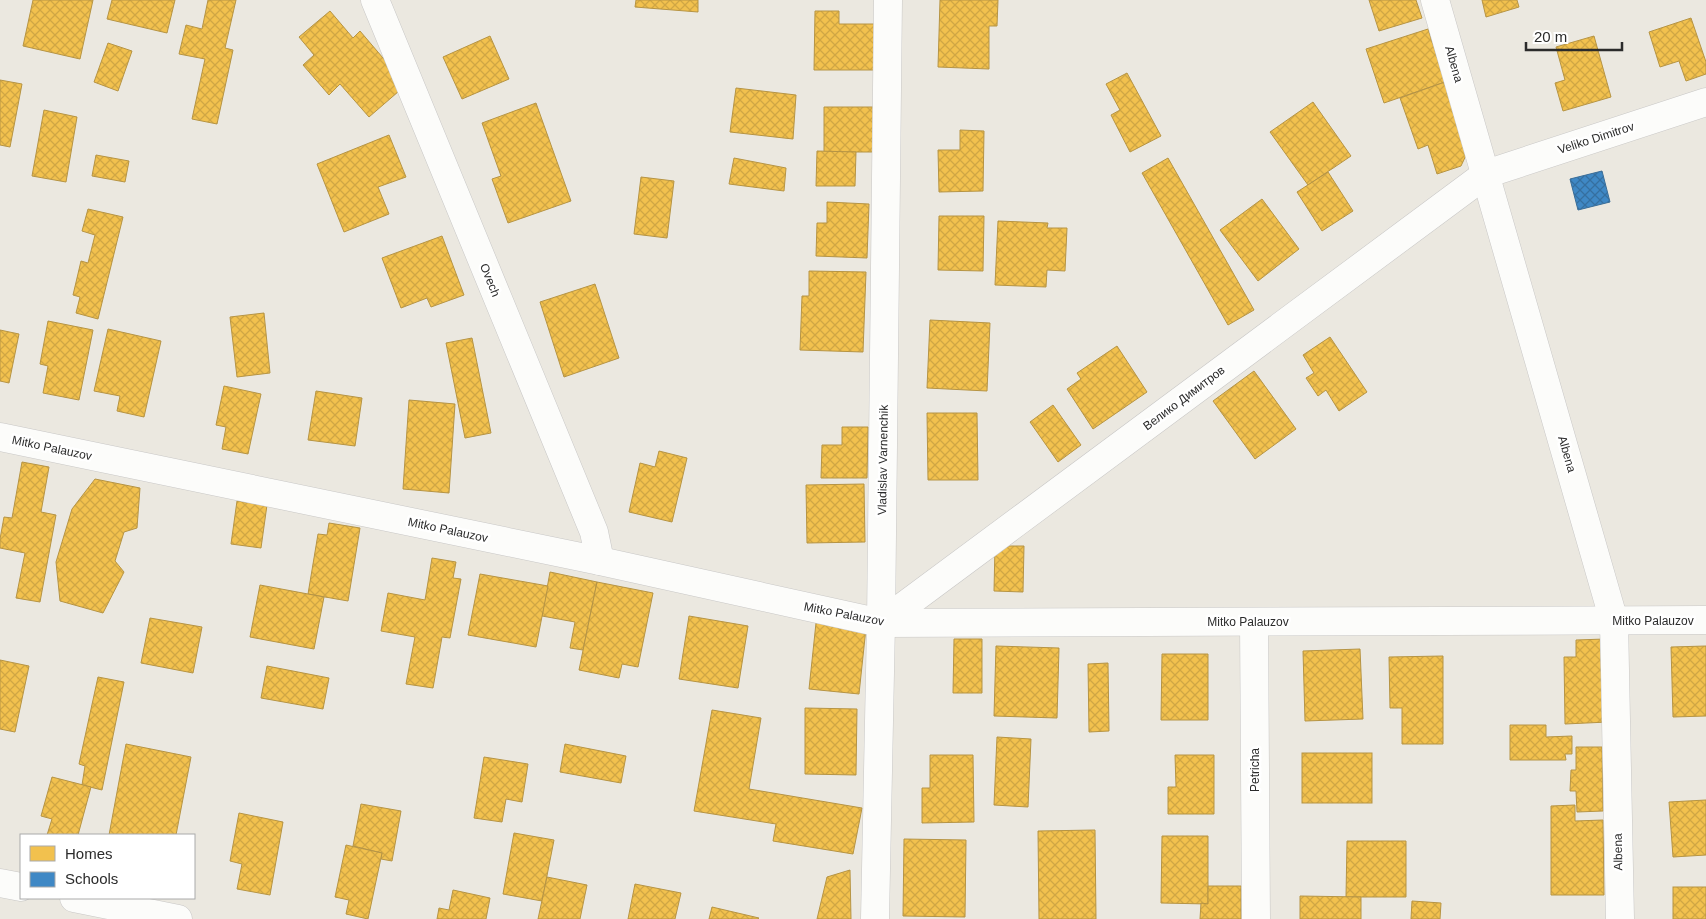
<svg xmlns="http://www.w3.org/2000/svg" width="1706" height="919" viewBox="0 0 1706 919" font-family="Helvetica,sans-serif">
<defs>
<pattern id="homes-cross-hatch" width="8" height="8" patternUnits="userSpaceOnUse" patternTransform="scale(1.25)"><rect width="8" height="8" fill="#f2c14e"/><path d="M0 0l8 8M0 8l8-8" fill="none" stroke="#d0a644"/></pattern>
<pattern id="schools-cross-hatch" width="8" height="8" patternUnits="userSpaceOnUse" patternTransform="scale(1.25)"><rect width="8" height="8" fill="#3f88c5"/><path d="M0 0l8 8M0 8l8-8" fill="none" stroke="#356fa0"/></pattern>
</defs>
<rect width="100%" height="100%" fill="#ebe8e0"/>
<g fill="url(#homes-cross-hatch)" stroke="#b69444">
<polygon points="33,0 93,0 80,59 23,46"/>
<polygon points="112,0 175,0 167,33 107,19"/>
<polygon points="208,0 236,0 225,48 233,50 217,124 192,119 205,59 179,54 186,25 202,29"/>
<polygon points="636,0 698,0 698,12 635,7"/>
<polygon points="940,0 998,0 997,26 989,26 989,69 938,67"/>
<polygon points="1369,0 1416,0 1422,18 1379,31"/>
<polygon points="1482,0 1517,0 1519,7 1486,17"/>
<polygon points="330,11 353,38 360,31 406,85 369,117 340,84 329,95 303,65 314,55 299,37"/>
<polygon points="815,11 839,11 839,24 875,24 874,70 814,70"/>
<polygon points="1691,18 1706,62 1706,74 1686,81 1679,61 1660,67 1649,32"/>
<polygon points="1428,29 1445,82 1384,103 1366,49"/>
<polygon points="490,36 509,79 462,99 443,57"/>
<polygon points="1594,36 1611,97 1563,111 1555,83 1565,80 1556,47"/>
<polygon points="108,43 132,51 118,91 94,82"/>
<polygon points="1127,73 1161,136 1130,152 1111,115 1120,110 1106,84"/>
<polygon points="0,80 22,84 10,147 0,145"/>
<polygon points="1445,82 1468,151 1461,166 1437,174 1428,145 1418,149 1400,98"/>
<polygon points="736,88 796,95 793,139 730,132"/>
<polygon points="1313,102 1351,156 1308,185 1270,132"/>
<polygon points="536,103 571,201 508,223 492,179 501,176 482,123"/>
<polygon points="824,107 876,107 877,152 824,152"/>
<polygon points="44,110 77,117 66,182 32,176"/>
<polygon points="960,130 984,131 983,191 939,192 938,150 960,150"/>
<polygon points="389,135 406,177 378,187 389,214 344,232 317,164"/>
<polygon points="817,151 856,152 855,186 816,186"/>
<polygon points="96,155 129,161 125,182 92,176"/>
<polygon points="734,158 786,168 784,191 729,184"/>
<polygon points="1168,158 1254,310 1228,325 1142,173"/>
<polygon points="1328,172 1353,211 1322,231 1297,192"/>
<polygon points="641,177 674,181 667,238 634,234"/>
<polygon points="1262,199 1299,249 1258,281 1220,230"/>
<polygon points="827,202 869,204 867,258 816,256 817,223 827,223"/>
<polygon points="88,209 123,217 98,319 76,313 80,297 73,295 81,261 88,263 95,235 82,231"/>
<polygon points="939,216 984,216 983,271 938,270"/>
<polygon points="998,221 1048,223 1047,228 1067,228 1065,271 1047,270 1046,287 995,285"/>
<polygon points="442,236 464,295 431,307 427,298 401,308 382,258"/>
<polygon points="809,271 866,272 863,352 800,350 802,296 809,296"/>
<polygon points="595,284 619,358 564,377 540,302"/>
<polygon points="264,313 270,373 237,377 230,317"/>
<polygon points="930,320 990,323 987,391 927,388"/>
<polygon points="48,321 93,330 79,400 43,393 48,366 40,364"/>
<polygon points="108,329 161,341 144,417 117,411 120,396 94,391"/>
<polygon points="0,330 19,334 9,383 0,381"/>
<polygon points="1330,337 1367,392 1339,411 1326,390 1318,396 1306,378 1314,373 1303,355"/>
<polygon points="472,338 491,433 465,438 446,343"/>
<polygon points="1117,346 1147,392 1093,429 1067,389 1081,379 1077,373"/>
<polygon points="1254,371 1296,429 1255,459 1213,401"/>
<polygon points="224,386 261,394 248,454 222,449 226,427 216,425"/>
<polygon points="316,391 362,398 355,446 308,440"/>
<polygon points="409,400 455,404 449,493 403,489"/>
<polygon points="1053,405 1081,445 1058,462 1030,422"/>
<polygon points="927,413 977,413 978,480 928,480"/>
<polygon points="842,427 868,427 867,478 821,478 822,445 842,445"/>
<polygon points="659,451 687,458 672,522 629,512 640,463 655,467"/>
<polygon points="22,462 49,467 41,512 56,515 40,602 16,598 25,553 0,548 0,539 4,517 12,518"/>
<polygon points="95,479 140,488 137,528 124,532 115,561 124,572 103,613 60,601 56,562 72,509"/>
<polygon points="864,484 865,542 807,543 806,485"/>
<polygon points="237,501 267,505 261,548 231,544"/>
<polygon points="329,523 360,528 348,601 308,594 318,534 327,535"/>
<polygon points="995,546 1024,546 1023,592 994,591"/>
<polygon points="432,558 456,562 453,578 461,579 450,638 442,637 433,688 406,684 415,637 381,631 388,593 425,600"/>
<polygon points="550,572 597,582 583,650 570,648 575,622 542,616"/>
<polygon points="480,574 548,586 536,647 468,635"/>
<polygon points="597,582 653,593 638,667 622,664 619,678 579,670"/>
<polygon points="260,585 324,597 314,649 250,637"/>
<polygon points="689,616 748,626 738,688 679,679"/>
<polygon points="150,618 202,627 193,673 141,663"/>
<polygon points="816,623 866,628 859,694 809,689"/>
<polygon points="954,639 982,639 982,693 953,693"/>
<polygon points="1605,639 1608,722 1565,724 1564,657 1576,657 1576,640"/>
<polygon points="996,646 1059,648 1057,718 994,716"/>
<polygon points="1706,646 1706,716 1673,717 1671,647"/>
<polygon points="1360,649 1363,719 1305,721 1303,651"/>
<polygon points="1162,654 1208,654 1208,720 1161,720"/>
<polygon points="1443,656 1443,744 1402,744 1402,708 1390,708 1389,657"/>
<polygon points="0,660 29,666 15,732 0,729"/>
<polygon points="1108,663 1109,731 1089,732 1088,664"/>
<polygon points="267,666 329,678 323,709 261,698"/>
<polygon points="98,677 124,682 102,790 82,785 85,766 79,764"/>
<polygon points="805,708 857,709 856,775 805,774"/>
<polygon points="712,710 761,718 749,789 862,808 853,854 773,841 776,824 694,811"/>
<polygon points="1510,725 1546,725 1546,737 1572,736 1572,754 1565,754 1566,760 1510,760"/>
<polygon points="997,737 1031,739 1028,807 994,805"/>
<polygon points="126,744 191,757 176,835 109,835"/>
<polygon points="565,744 626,756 621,783 560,772"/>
<polygon points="1576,747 1602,747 1603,811 1577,812 1576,791 1570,791 1571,770 1576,770"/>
<rect x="1302" y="753" width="70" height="50"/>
<polygon points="930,755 973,755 974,822 922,823 922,788 930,788"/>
<polygon points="1175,755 1214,755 1214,814 1168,814 1168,787 1176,787"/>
<polygon points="484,757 528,764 522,802 506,799 502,822 474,818"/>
<polygon points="52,777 91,787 78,835 47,835 52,819 41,816"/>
<polygon points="1706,800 1706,855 1673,857 1669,802"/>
<polygon points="361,804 401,811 392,861 381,859 382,853 353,846"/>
<polygon points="1575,805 1575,821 1603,820 1604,895 1551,895 1551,806"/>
<polygon points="239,813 283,822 270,895 237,889 242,864 230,861"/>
<polygon points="1095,830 1096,919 1039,919 1038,831"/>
<polygon points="514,833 554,840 542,901 503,894"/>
<polygon points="1162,836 1208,836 1208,904 1161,903"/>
<polygon points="904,839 966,840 965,917 903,916"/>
<polygon points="1347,841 1406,841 1406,897 1346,897"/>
<polygon points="346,845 382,853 368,919 346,914 349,900 335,897"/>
<polygon points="850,870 851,919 817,919 827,877"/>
<polygon points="547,877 587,885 580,919 538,919"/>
<polygon points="635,884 681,893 675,919 628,919"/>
<polygon points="1208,886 1241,886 1241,919 1200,919 1201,903 1208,904"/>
<rect x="1673" y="887" width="33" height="32"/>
<polygon points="453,890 490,898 486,919 437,919 439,908 449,910"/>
<polygon points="1300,896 1361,897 1361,919 1300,919"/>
<polygon points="1412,901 1441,903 1440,919 1411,919"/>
<polygon points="712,907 759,918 758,919 709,919"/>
</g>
<polygon fill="url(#schools-cross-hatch)" stroke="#396c97" points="1602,171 1610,202 1578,210 1570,179"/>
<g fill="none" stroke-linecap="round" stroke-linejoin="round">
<defs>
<g id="minor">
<polyline points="375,0 594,532 600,561"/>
<polyline points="1435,0 1614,621 1620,919"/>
<polyline points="0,437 600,561 881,623 1706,620"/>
<polyline points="1254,622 1256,919"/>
<polyline points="881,623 1486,174 1706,102"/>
<polyline points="0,883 21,887"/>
<polyline points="74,898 178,919"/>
<polyline points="875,919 881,623 888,0"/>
</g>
</defs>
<use href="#minor" stroke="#c8c7c6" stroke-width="29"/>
<use href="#minor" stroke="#fcfcfa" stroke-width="28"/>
</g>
<g text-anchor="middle" stroke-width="5" stroke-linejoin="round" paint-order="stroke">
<g font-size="12" fill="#2b2b2b" stroke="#fff">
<text transform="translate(1454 64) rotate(74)" y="4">Albena</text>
<text transform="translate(1596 138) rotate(-18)" y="4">Veliko Dimitrov</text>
<text transform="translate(490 280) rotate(68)" y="4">Ovech</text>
<text transform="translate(1184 398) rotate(-37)" y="4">Велико Димитров</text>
<text transform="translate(52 448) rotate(12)" y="4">Mitko Palauzov</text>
<text transform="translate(1567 454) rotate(74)" y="4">Albena</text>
<text transform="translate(883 460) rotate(-89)" y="4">Vladislav Varnenchik</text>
<text transform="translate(448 530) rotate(12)" y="4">Mitko Palauzov</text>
<text transform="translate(844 614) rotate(11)" y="4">Mitko Palauzov</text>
<text x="1653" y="625">Mitko Palauzov</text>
<text x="1248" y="626">Mitko Palauzov</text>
<text transform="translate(1255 770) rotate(-90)" y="4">Petricha</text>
<text transform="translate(1618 852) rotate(-91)" y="4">Albena</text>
</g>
</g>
<rect x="20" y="834" width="175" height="65" fill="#ffffff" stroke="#aaaaaa"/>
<rect x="30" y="846" width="25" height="15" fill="#f2c14e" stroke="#aaaaaa"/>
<text x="65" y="859" font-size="15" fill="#2b2b2b">Homes</text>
<rect x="30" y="872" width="25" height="15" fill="#3f88c5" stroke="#aaaaaa"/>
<text x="65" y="884" font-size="15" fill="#2b2b2b">Schools</text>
<path d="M1526 42v8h96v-8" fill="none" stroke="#2b2b2b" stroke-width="2.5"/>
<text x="1534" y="42" font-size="15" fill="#2b2b2b" stroke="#ffffff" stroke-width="4" paint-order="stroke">20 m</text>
</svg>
